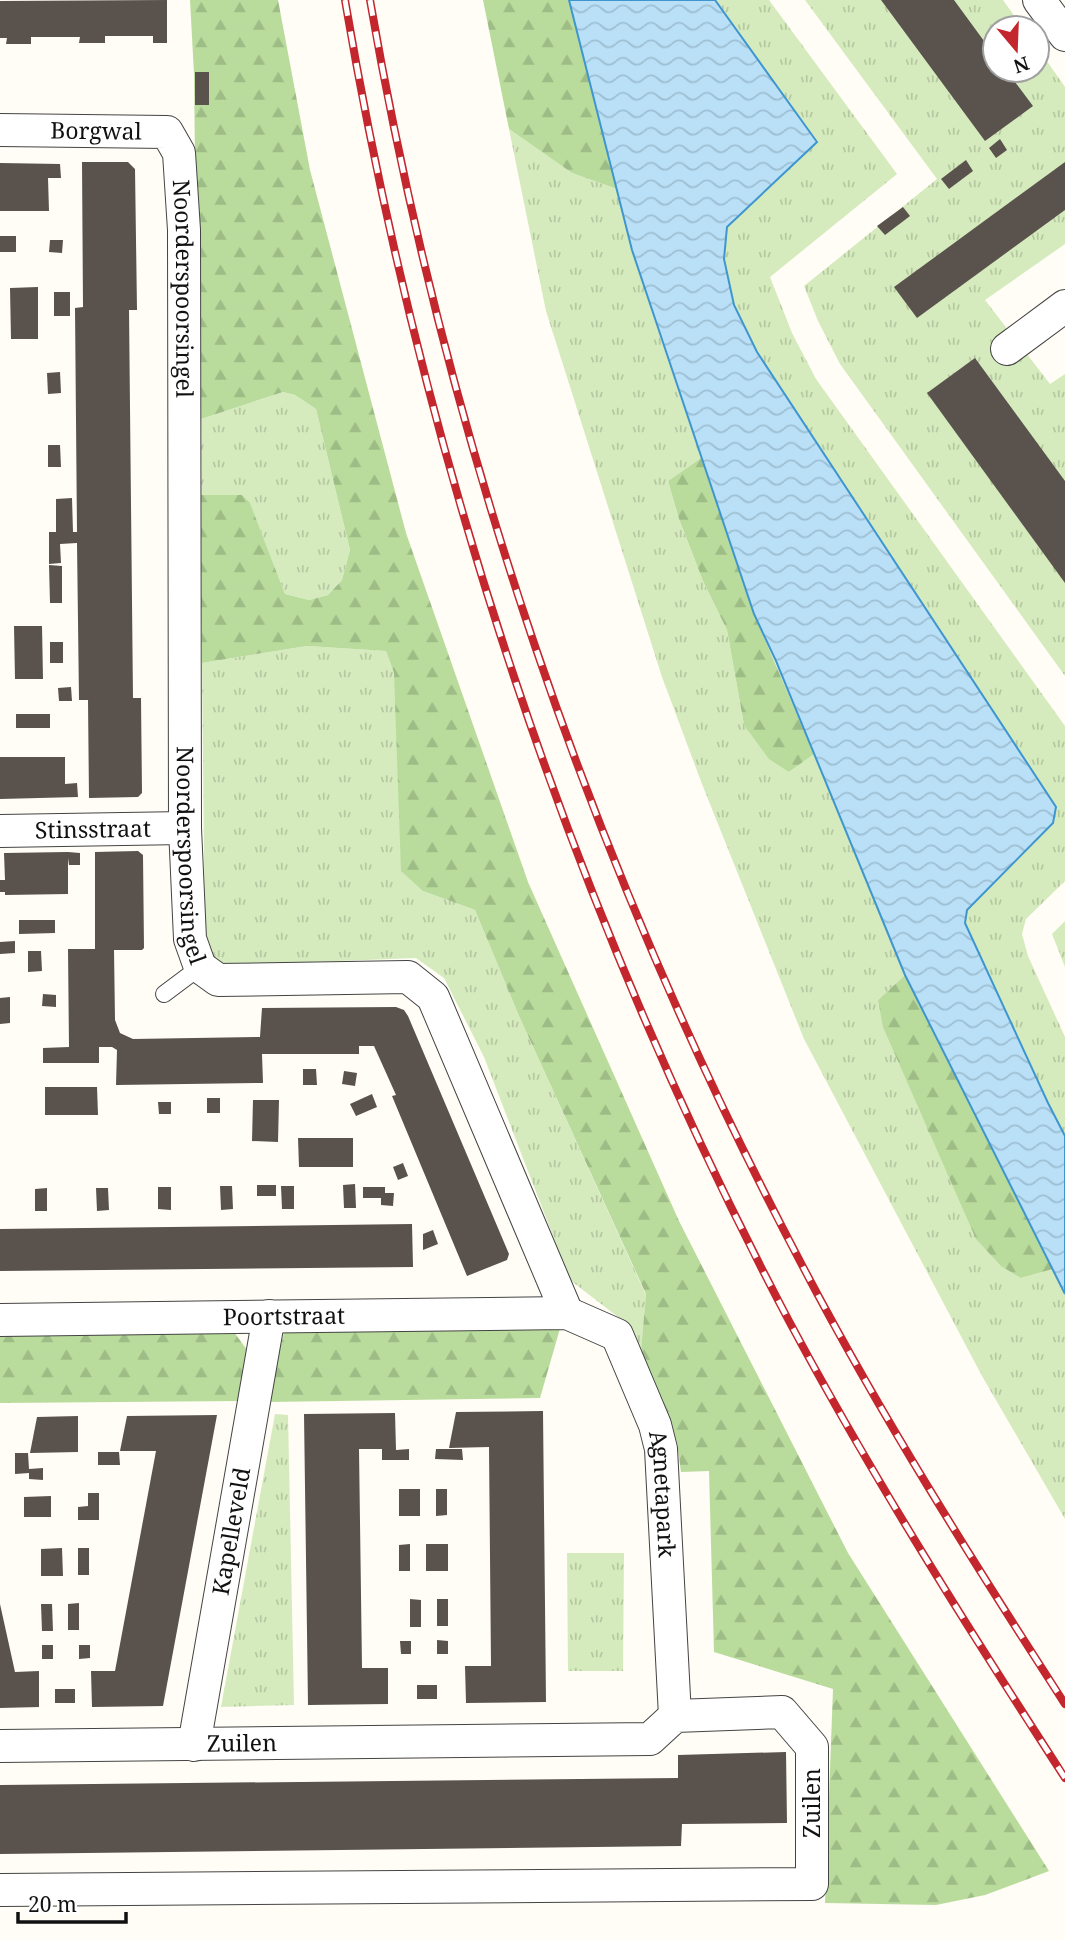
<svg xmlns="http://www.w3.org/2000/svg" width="1065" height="1940" viewBox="0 0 1065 1940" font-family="'Noto Serif',serif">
<defs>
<pattern id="grass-tufts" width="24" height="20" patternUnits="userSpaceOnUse" patternTransform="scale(1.75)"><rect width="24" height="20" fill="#d5ebbd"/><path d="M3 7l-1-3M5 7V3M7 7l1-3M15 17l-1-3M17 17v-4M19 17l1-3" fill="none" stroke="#b6c8a1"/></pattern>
<pattern id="forest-firs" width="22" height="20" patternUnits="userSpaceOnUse" patternTransform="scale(1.75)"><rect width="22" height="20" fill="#b9dc9c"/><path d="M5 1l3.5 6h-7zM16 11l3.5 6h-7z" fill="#9ebc85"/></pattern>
<pattern id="water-waves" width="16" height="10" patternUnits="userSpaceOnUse" patternTransform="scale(1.75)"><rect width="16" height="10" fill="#b9e0f7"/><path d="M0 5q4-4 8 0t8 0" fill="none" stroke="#9ebfd3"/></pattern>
</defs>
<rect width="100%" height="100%" fill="#fffdf5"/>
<g fill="url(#grass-tufts)">
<polygon points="715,0 769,0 897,174 770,277 792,333 816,379 1065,726 1065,881 1026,919 1022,934 1028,956 1065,1037 1065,1136 1048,1103 965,923 967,910 1053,824 757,352 734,306 724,259 727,227 817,142"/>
<polygon points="805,0 1003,0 1023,28 995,28 995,70 1037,70 1037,47 1065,87 1065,244 985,300 1050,384 1065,374 1065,676 840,364 818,321 804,286 937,179"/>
<polygon points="509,129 572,173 617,189 651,310 701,458 668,481 679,519 703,581 727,630 744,725 789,772 814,754 905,975 878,1000 1021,1278 1053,1269 1065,1294 1065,1519 982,1376 804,1039 702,784 662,677 546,311"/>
<polygon points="283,392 295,395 316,409 350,550 342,580 328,595 309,600 285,594 250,504 199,495 198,420"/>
<polygon points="307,646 386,651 394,673 423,891 475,910 519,1016 646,1295 641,1350 618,1317 570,1280 484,1057 444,978 416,958 233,965 215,961 205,947 202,663"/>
<polygon points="1065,921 1065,967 1052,934"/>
<polygon points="275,1414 288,1415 294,1705 221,1707"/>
<polygon points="567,1553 624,1553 623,1671 568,1671"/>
</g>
<g fill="url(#forest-firs)">
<polygon points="190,0 278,0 310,170 406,533 528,882 679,1221 848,1553 1049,1871 985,1895 936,1905 825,1903 833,1689 714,1652 709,1471 681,1472 677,1443 641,1350 646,1294 519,1016 475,910 423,891 401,871 394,673 386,651 307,646 202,663 199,495 242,495 250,503 285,594 309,600 328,595 342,580 350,550 316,409 295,395 283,392 198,420 194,74"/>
<polygon points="483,0 569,0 617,189 572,173 509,129"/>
<polygon points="701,458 754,614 814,754 789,772 769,759 744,725 727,630 703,581 679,519 668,481"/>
<polygon points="905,975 926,1015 1053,1269 1021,1278 1001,1266 976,1239 883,1027 878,1000"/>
<polygon points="561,1325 540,1398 267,1402 285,1328"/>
<polygon points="231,1328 250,1354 241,1401 0,1403 0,1332"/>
</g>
<polygon fill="url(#water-waves)" stroke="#3f96cf" stroke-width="2" points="569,0 715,0 817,142 727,227 724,259 734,305 757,352 1056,807 1053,823 967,910 965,923 1048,1103 1065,1136 1065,1294 905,975 776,661 754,614 632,250"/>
<g fill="#5a524d">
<polygon points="167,0 167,43 153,43 153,36 105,36 105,43 79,43 80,37 31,37 31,44 6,44 7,38 0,38 0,1"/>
<polygon points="881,0 954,0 995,56 995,70 1006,70 1033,106 985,141"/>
<rect x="195" y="72" width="14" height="33"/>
<polygon points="1000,139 1007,150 996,158 989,148"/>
<polygon points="966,160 973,171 949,189 941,179"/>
<polygon points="82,162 128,162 135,169 137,310 129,310 133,698 141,698 142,793 138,797 89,798 88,700 79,700 77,543 60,544 61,563 49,564 49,532 56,532 56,499 72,498 73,532 77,532 75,308 83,307"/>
<polygon points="1065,162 1065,210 917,318 894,287"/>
<polygon points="0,163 60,164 61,178 48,178 49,211 0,211"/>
<polygon points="903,207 910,216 885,235 877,226"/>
<rect x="0" y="236" width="16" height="16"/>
<polygon points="50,240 63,240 62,253 49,252"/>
<polygon points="38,287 38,339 11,339 10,288"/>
<rect x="54" y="292" width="16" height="24"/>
<polygon points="975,358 1065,481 1065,583 927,393"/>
<polygon points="60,372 61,393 48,394 47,373"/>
<polygon points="48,445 60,445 61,467 48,467"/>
<polygon points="49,565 62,566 62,603 50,603"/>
<polygon points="14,626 42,626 43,679 15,679"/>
<rect x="50" y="642" width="13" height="21"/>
<polygon points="71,687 72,701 59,701 58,688"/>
<rect x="16" y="714" width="34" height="14"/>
<polygon points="0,757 65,757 65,784 77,783 78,797 0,799"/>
<polygon points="138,851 143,855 144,948 142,950 114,950 115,1020 120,1033 133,1039 260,1037 262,1008 396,1007 404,1010 408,1016 509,1254 507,1260 467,1276 392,1096 396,1095 374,1046 359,1046 359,1054 262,1054 263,1083 116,1085 117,1050 112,1047 99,1047 99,1063 43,1063 43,1048 69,1047 68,949 95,949 95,852"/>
<polygon points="68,852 80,853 80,865 69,865 68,858 68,894 5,895 5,892 0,892 0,880 5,880 4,853"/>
<polygon points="19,920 55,920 55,933 19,934"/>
<polygon points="15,941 15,953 0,954 0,942"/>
<polygon points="28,951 41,951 42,971 28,972"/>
<polygon points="43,994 56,995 56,1007 42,1006"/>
<polygon points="10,997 10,1023 0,1024 0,998"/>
<polygon points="303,1069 316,1069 317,1085 303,1085"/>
<polygon points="344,1071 357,1073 355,1086 342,1084"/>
<polygon points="45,1087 97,1087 98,1115 45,1115"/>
<polygon points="372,1094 377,1107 356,1116 350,1104"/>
<rect x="207" y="1098" width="13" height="15"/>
<polygon points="253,1100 279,1100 278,1142 252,1141"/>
<polygon points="158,1102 171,1102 171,1114 159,1114"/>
<polygon points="298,1138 353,1138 353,1167 299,1167"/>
<polygon points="403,1163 408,1176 398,1180 393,1167"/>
<polygon points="355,1184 356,1208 344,1208 343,1185"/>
<rect x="257" y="1185" width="19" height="11"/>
<polygon points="220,1186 232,1186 233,1209 221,1210"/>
<polygon points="281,1186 294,1186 294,1209 282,1209"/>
<polygon points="158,1187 171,1187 171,1210 158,1209"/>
<polygon points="363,1187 385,1187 385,1193 394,1193 393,1206 381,1205 381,1198 363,1198"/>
<polygon points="47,1188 47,1211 35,1211 35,1189"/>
<polygon points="96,1188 108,1188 109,1210 97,1211"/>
<polygon points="412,1224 413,1267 0,1271 0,1229"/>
<polygon points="433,1230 438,1244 423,1250 423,1234"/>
<polygon points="543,1411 546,1702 466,1703 465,1666 491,1666 489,1447 449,1448 456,1412"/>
<polygon points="395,1413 396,1450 409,1449 409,1460 382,1460 382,1449 359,1449 362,1668 388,1668 388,1704 308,1705 304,1414"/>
<polygon points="217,1415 163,1706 92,1707 91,1671 115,1671 156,1451 120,1451 127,1416"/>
<polygon points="78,1416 78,1452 30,1453 37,1417"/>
<polygon points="436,1449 462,1449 463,1460 435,1459"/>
<polygon points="98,1452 119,1452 120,1465 98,1465"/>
<polygon points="15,1453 28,1453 29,1469 43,1468 43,1480 29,1479 29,1473 15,1474"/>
<rect x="399" y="1489" width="21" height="27"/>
<polygon points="436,1489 447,1489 447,1515 436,1516"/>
<polygon points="88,1493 99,1493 99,1520 78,1520 78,1507 88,1506"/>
<polygon points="51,1496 51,1517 24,1517 24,1497"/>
<polygon points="410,1544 410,1571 399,1571 399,1545"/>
<rect x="426" y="1544" width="22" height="27"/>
<polygon points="62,1548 63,1576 41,1576 41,1549"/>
<rect x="78" y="1548" width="11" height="27"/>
<polygon points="410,1599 421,1600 421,1627 410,1627"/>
<rect x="437" y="1599" width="11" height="27"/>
<polygon points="79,1603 79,1630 68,1630 68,1604"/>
<polygon points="0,1604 15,1672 39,1671 39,1707 0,1708"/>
<polygon points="41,1604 52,1604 53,1631 42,1631"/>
<polygon points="437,1640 448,1641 448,1654 437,1654"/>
<polygon points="400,1641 411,1641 411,1654 401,1654"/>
<rect x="42" y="1645" width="11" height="14"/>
<polygon points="79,1645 90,1645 90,1658 79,1659"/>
<rect x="417" y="1685" width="20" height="14"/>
<rect x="55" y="1689" width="20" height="14"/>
<polygon points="786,1752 787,1823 682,1824 681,1846 0,1854 0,1785 678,1778 678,1755"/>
</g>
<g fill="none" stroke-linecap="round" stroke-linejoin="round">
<defs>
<polyline id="lane" points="164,994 200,967"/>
<g id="street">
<polyline points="1039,0 1065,35"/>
<path id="s1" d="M0,130l167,2 12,21 5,77 1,598 5,111 10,28 18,13 190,-3 25,20 134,316"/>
<polyline points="1007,349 1065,306"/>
<path id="s2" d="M0,831l185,-3"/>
<path id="s3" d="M0,1320l567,-7 50,22 38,90 6,24 14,267"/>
<path id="s4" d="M194,1745l75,-429"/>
<path id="s5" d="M0,1746l650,-7 25,-23 107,-4 30,35v137l-812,6"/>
</g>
</defs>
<use href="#lane" stroke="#444" stroke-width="18"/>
<use href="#street" stroke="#444" stroke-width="34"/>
<use href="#lane" stroke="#fff" stroke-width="16"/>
<use href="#street" stroke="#fff" stroke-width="32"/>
<defs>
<g id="rail">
<path d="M345,0c78,460 226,908 444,1321 84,157 179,307 276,457"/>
<path d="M370,0c76,440 223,870 432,1265 79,151 170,295 263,439"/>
</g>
</defs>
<use href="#rail" stroke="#c4262e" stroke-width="8"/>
<use href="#rail" stroke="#fff" stroke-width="5" stroke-dasharray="16" stroke-linecap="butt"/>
</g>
<g text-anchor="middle" stroke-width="7" stroke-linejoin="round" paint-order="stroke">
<g font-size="23" fill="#111" stroke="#fff">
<text dy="8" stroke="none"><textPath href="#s1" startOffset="96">Borgwal</textPath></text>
<text dy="8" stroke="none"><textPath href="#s1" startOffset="327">Noorderspoorsingel</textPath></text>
<text dy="8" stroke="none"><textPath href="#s2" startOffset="93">Stinsstraat</textPath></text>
<text dy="8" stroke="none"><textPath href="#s1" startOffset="894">Noorderspoorsingel</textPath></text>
<text dy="8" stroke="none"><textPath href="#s3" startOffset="284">Poortstraat</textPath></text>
<text dy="8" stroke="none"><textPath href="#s3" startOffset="789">Agnetapark</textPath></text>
<text dy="8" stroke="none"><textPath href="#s4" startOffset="217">Kapelleveld</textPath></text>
<text dy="8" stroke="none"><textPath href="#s5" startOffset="242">Zuilen</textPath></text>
<text transform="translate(812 1803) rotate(-90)" y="8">Zuilen</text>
</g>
</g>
<g transform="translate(1016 49) rotate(161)"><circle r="33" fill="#ffffff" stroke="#a0a0a0" stroke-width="2"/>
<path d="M0-5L12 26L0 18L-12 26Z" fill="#c4262e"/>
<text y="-10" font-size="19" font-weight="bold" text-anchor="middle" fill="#111111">N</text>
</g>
<path d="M18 1912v10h108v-10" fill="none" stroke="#111111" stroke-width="3.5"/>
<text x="28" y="1912" font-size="21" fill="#111111" stroke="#ffffff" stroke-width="5" paint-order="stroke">20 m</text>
</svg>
